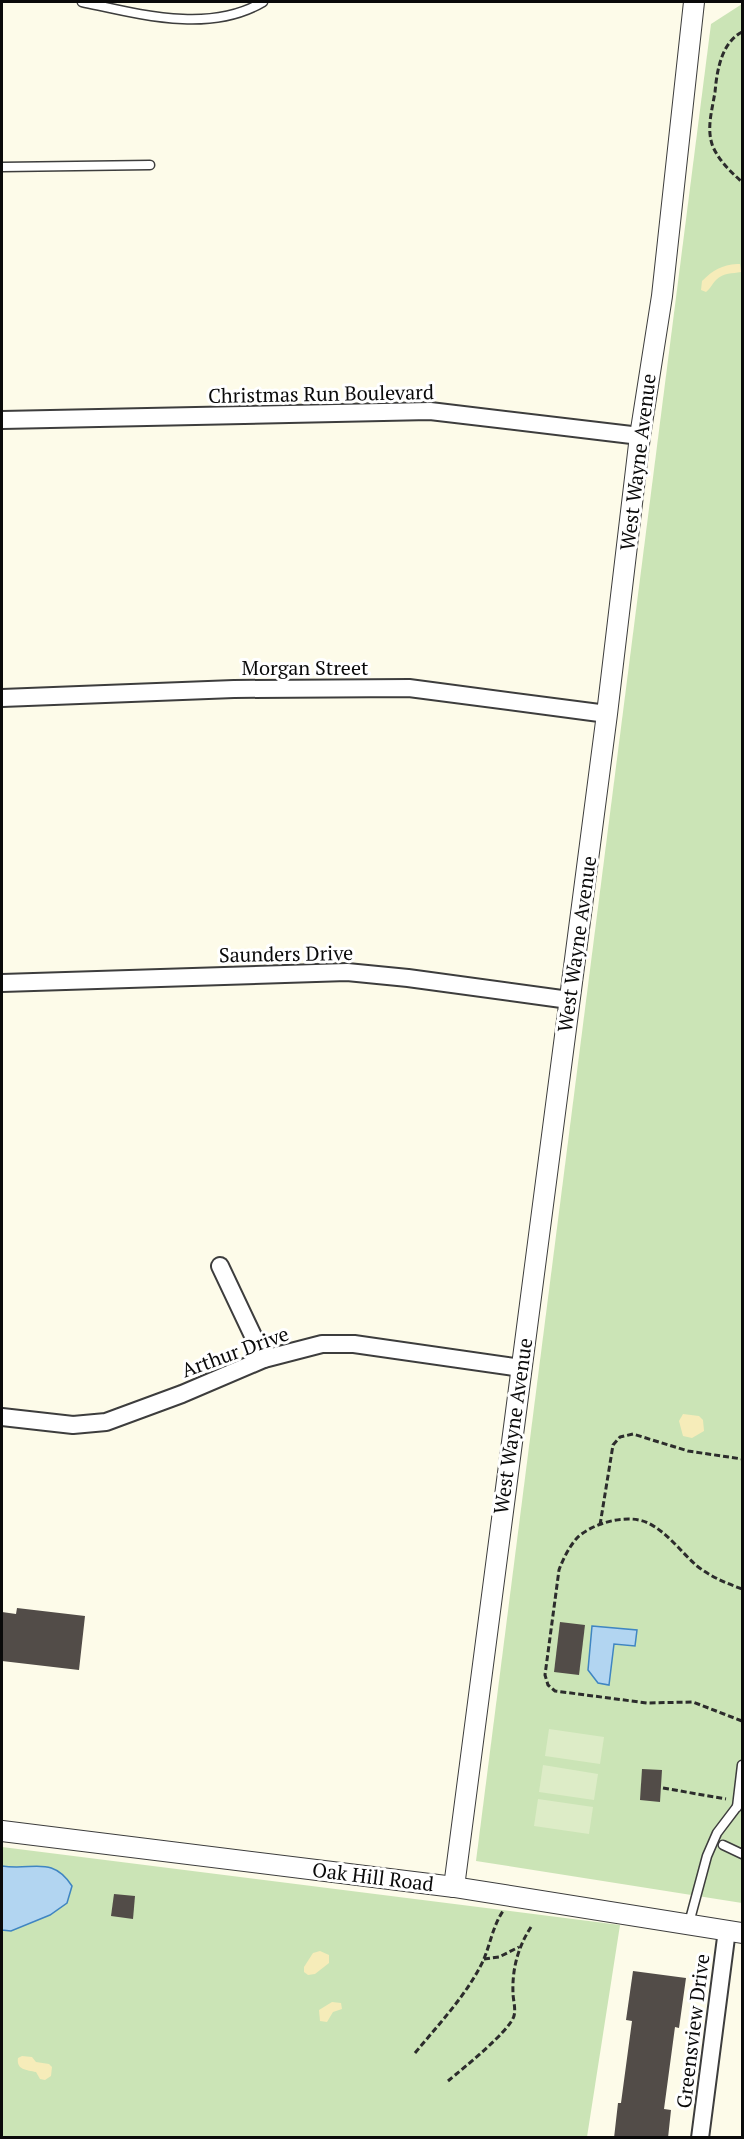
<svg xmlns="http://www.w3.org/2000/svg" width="744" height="2139" viewBox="0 0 744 2139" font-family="'PT Serif',serif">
<rect width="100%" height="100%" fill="#fdfbe9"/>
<g fill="#cbe4b6">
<polygon points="742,4 742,1903 476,1861 711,24"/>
<polygon points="2,1847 620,1925 587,2137 2,2138"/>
</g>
<g fill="#f6ecb9">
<path d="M737,264h3l1,8c-9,2 -17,0 -25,8 -4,4 -5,8 -10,12l-5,-2 1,-9c11,-11 20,-16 35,-17z"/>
<polygon points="683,1414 699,1416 703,1420 704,1431 692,1438 683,1436 679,1421"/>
<polygon points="320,1951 329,1955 329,1963 315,1974 308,1975 304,1972 304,1967 313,1953"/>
<polygon points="332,2002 341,2003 342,2009 333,2012 327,2022 320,2021 319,2010"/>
<path d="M22,2056l10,1 4,5 13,2 3,3 -1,9 -6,4 -5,-1 -4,-7c-9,-2 -20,-2 -18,-14z"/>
</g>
<g fill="#ddecc7">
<polygon points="549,1729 604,1737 600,1764 545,1756"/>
<polygon points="543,1765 598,1774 594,1800 539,1792"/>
<polygon points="538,1799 593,1807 589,1834 534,1826"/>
</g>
<g fill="#b2d5f1" stroke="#3f85c2" stroke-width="1.5">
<polygon points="592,1626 637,1630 635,1646 614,1644 609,1685 598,1683 588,1670"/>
<path d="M2,1866c31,5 50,-11 70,20l-5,17 -17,12 -39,16 -9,-1z"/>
</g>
<g fill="#524c48">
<polygon points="17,1608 85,1616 79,1670 2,1661 2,1612 16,1614"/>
<polygon points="560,1622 585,1625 579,1675 554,1672"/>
<polygon points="642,1769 662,1770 660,1802 640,1800"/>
<polygon points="114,1894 135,1896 133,1919 111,1916"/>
<polygon points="633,1971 686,1978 679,2028 675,2027 664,2109 671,2110 668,2138 614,2138 618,2103 621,2103 632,2021 626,2020"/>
</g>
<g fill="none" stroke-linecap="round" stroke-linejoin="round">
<defs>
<g id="service">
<path d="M82,2c57,12 127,32 181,0"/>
<polyline points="2,167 150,165"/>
<polyline points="737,1807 742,1765"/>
<polyline points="723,1845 742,1854"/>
<polyline points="689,1923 707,1856 717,1833 742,1800"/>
</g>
<g id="minor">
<polyline points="2,420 430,411 640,436"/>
<polyline points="2,698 234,689 409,688 607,714"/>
<polyline points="2,983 347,972 408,978 569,1000"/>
<polyline points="220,1266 264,1359"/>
<polyline points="2,1417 73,1425 106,1422 182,1394 264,1359 322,1344 354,1344 521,1368"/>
<polyline points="700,2138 727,1930"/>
</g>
<g id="tertiary">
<polyline points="2,1831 454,1887 742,1933"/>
<polyline points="454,1887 607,714 640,436 662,296 694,2"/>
</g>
</defs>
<use href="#service" stroke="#3d3d3d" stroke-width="11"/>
<use href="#minor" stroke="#3d3d3d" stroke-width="20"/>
<use href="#tertiary" stroke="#3d3d3d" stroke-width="22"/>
<g stroke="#2c2c2c" stroke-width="3" stroke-dasharray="6 3" stroke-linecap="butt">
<path d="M742,32c-21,11 -25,39 -27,60 -3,19 -9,37 -2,55 7,15 18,25 29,35"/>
<polyline points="600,1525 613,1445 620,1437 633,1434 688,1451 742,1459"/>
<path d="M742,1721l-49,-19 -46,1 -92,-12 -7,-6 -3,-10 14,-105c4,-11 10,-23 18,-32 15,-15 51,-25 71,-15 19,9 33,29 49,43 14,11 29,17 45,23"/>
<polyline points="663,1788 726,1799"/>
<polyline points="484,1959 499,1957 519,1947"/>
<path d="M415,2053c23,-28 48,-54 65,-86 10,-18 11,-38 23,-56"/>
<path d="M448,2081c14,-12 61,-49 66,-65 2,-8 -1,-16 -1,-23 -1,-24 5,-46 18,-66"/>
</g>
<use href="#service" stroke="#fff" stroke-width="8"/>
<use href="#minor" stroke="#fff" stroke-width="16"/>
<use href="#tertiary" stroke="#fff" stroke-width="20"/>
</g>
<g text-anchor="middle" stroke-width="6" stroke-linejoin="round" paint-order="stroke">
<g font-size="20" fill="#0a0a0a" stroke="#fff">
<text transform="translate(321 394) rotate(-1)" y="7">Christmas Run Boulevard</text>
<text transform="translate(638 462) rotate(-83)" y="7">West Wayne Avenue</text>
<text x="305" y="675">Morgan Street</text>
<text transform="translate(577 944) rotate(-82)" y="7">West Wayne Avenue</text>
<text transform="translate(286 954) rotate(-1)" y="7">Saunders Drive</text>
<text transform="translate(235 1352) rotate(-20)" y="7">Arthur Drive</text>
<text transform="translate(513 1426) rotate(-82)" y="7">West Wayne Avenue</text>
<text transform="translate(373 1877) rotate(7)" y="7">Oak Hill Road</text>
<text transform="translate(693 2031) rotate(-83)" y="7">Greensview Drive</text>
</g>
</g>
<rect width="744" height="2139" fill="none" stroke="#0a0a0a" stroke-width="6"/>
</svg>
